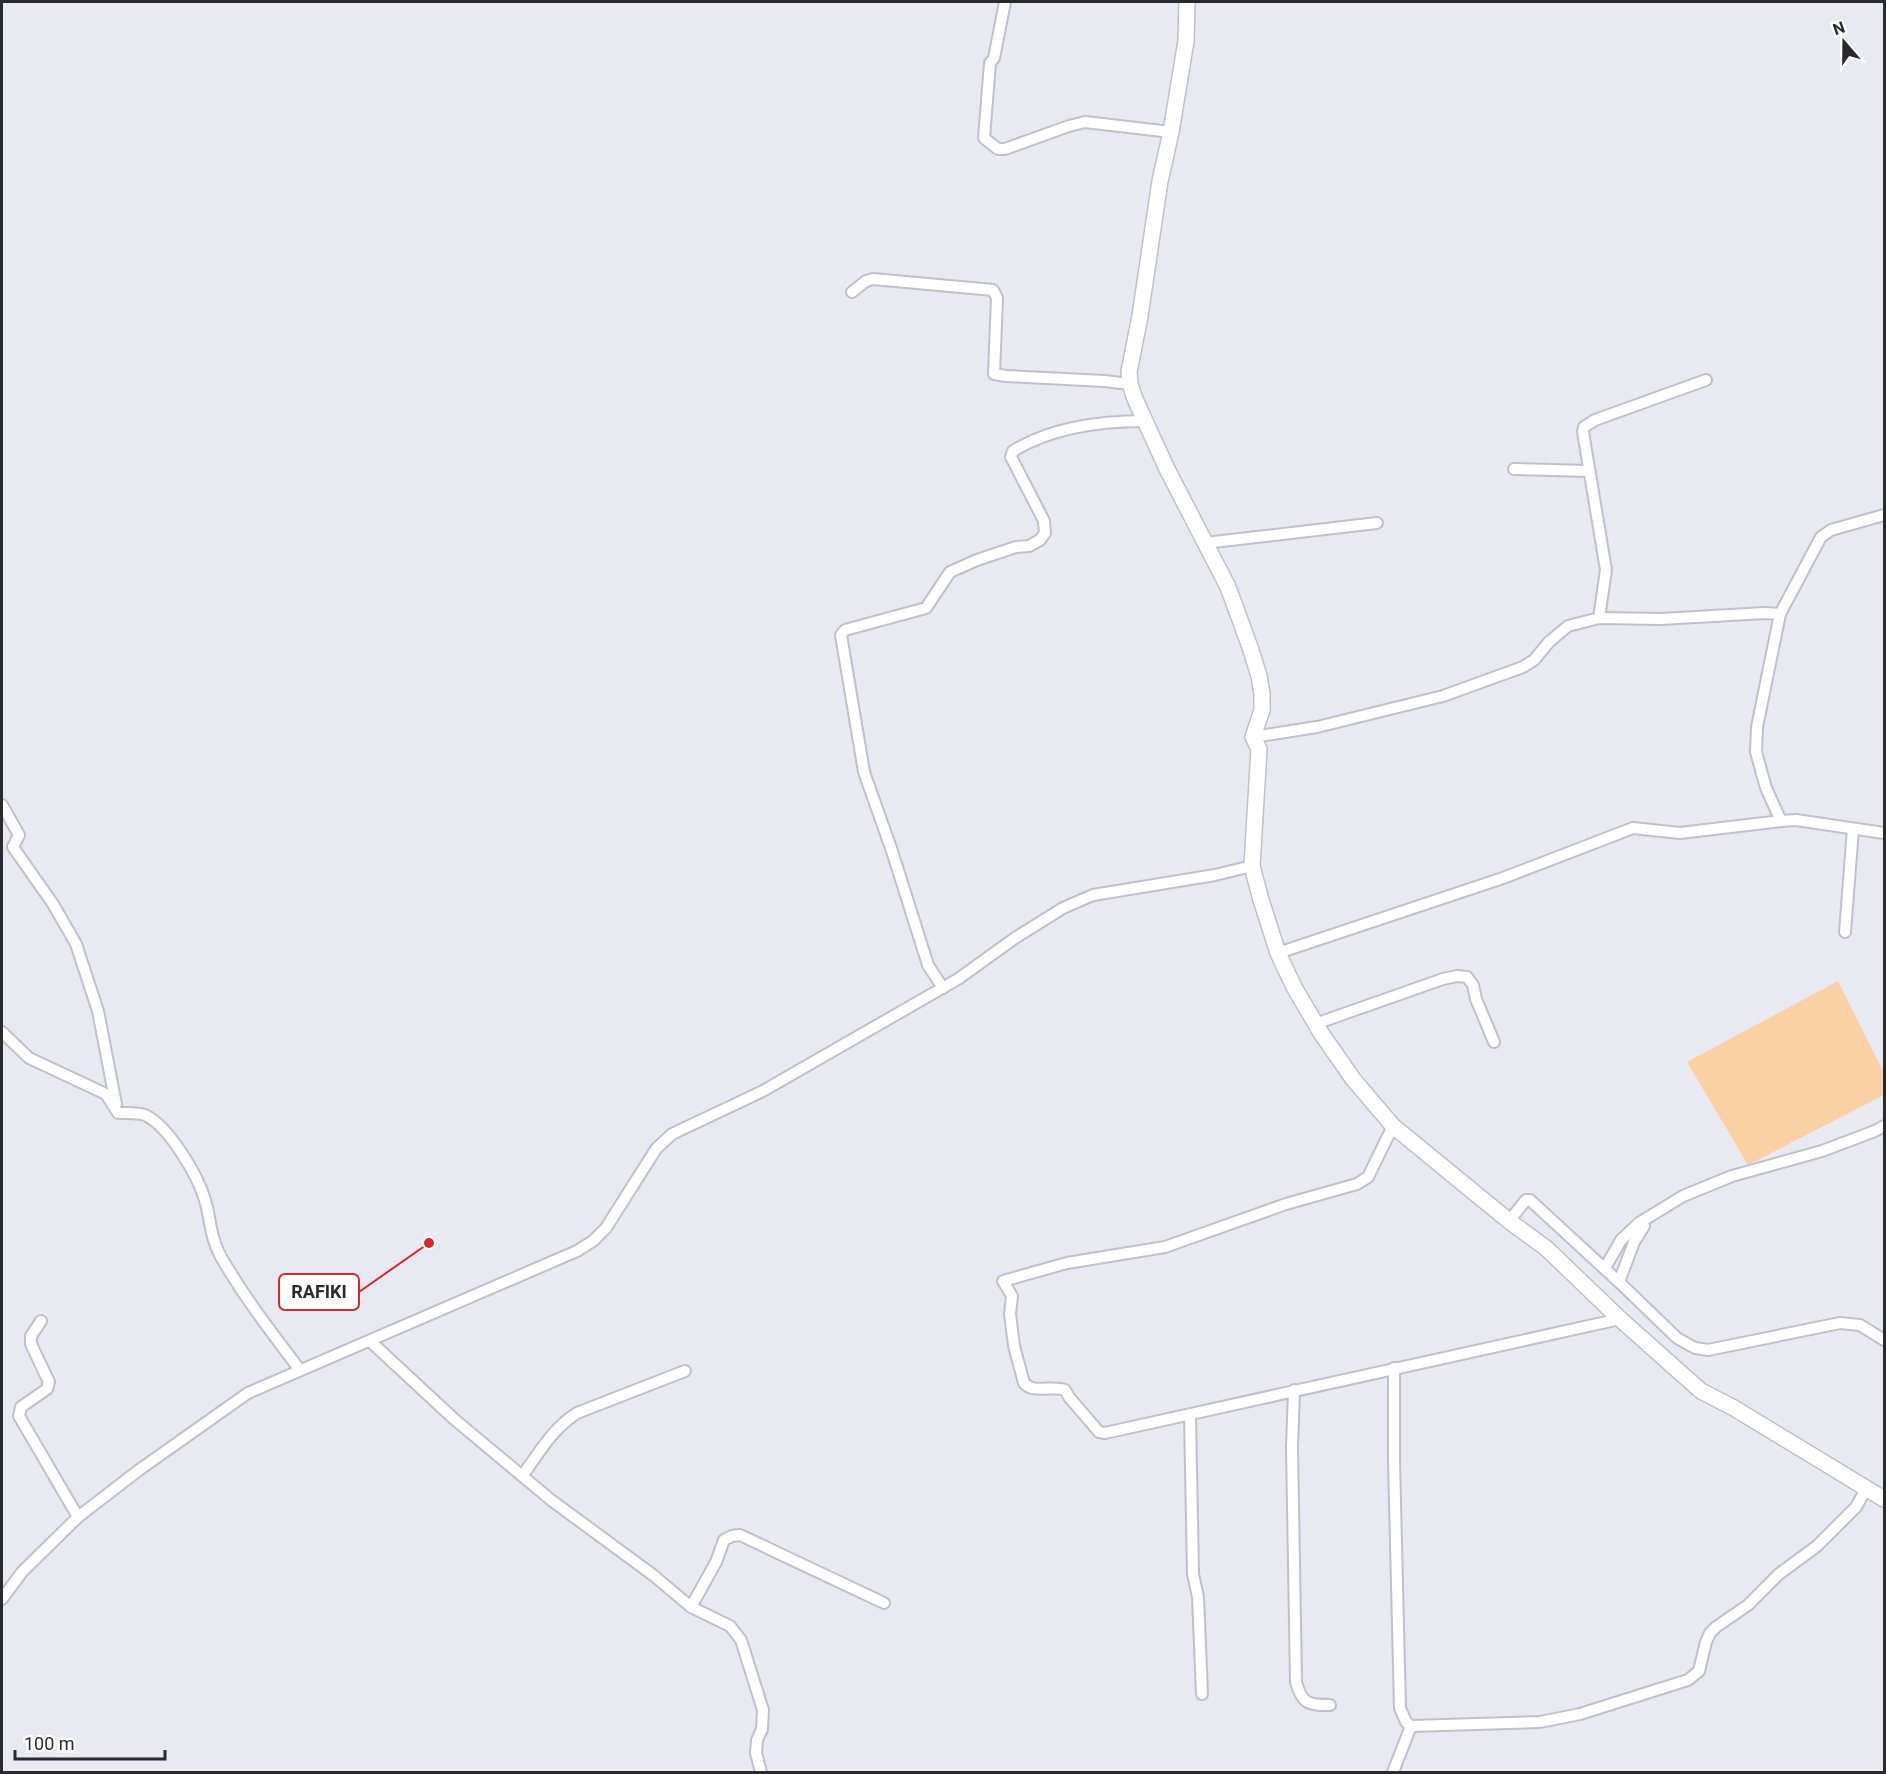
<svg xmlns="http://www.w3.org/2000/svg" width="1886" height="1774" viewBox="0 0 1886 1774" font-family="Roboto,sans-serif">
<rect width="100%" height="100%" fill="#e9e9f2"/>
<polygon fill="#fad0a5" points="1838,981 1884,1073 1884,1095 1748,1165 1687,1062"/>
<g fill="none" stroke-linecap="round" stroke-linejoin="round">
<defs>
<g id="street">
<polyline points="1005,2 994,58 990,63 984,138 998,149 1005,149 1069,126 1085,122 1171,132"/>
<polyline points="852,292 866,281 873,279 993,290 997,298 994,374 1006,376 1104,381 1130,384"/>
<polyline points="1514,469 1589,471"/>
<polyline points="1884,515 1831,530 1821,537 1780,614 1757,727 1756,752 1766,788 1781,821 1796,820 1884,833"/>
<polyline points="1205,543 1377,523"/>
<polyline points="1599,618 1606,570 1583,432 1584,427 1595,420 1706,380"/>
<polyline points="1253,737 1317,727 1443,696 1523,667 1534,660 1549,642 1568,626 1599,618 1661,619 1765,613 1780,614"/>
<polyline points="2,805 19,835 13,847 53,904 76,944 98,1011 116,1104"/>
<polyline points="1845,932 1853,829"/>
<polyline points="1278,953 1503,878 1633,828 1680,833 1781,821"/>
<path d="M943,988l-15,-23 -36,-114 -28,-79 -23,-137 4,-5 81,-22 24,-36 27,-12 39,-13 13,-1 11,-6 5,-7 -1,-12 -33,-64 2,-6c39,-24 87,-30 132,-30"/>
<polyline points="1315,1024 1443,979 1457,976 1467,977 1473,985 1476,999 1494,1042"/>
<path d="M2,1032l27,26 77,36 12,19c8,0 20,-1 27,2 24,11 53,61 60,85 6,21 5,37 16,57 23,40 51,76 79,113"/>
<path d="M1393,1126l-25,51 -11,7 -71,20 -121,43 -98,16 -64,18 9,15 -2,18 4,32 10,37c9,11 28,2 41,7l4,7 30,35 6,1 515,-114"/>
<polyline points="1509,1221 1526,1200 1530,1200 1619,1282 1677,1338 1695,1348 1708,1350 1840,1323 1860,1325 1884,1340"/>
<polyline points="1605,1268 1621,1240 1639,1223 1683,1196 1732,1176 1822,1151 1875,1131 1884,1126"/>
<polyline points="1619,1282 1634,1242 1644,1226"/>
<polyline points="41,1321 31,1336 31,1344 49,1382 47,1389 21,1407 19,1416 78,1517"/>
<polyline points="370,1341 454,1419 551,1500 653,1575 691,1607 730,1626 741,1640 763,1710 762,1729 757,1740 756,1753 761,1772"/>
<polyline points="1394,1368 1394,1461 1400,1708 1406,1722 1411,1726 1540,1722 1580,1714 1688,1680 1699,1671 1706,1642 1710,1633 1716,1627 1748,1605 1779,1574 1817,1546 1856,1507 1866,1489"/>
<path d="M1294,1390l-2,57 4,235c6,22 12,23 34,23"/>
<polyline points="1190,1415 1193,1574 1198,1597 1202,1694"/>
<path d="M522,1476c17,-23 31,-48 55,-63l108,-42"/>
<polyline points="2,1599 22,1572 78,1517 139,1470 248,1393 577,1251 593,1241 606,1228 656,1149 672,1134 763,1091 958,979 1015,938 1063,908 1093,895 1215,875 1252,866"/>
<polyline points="691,1607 716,1562 724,1540 732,1536 740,1535 884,1603"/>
<polyline points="1393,1772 1411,1726"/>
</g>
<polyline id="secondary" points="1187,2 1186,41 1171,132 1160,181 1140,316 1129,372 1130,384 1135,399 1167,469 1228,587 1251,650 1259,676 1262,694 1262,710 1253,737 1259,749 1252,866 1261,900 1278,953 1294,987 1321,1033 1353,1079 1393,1126 1509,1221 1546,1248 1620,1319 1701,1391 1734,1408 1884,1499"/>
</defs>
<use href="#street" stroke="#c1c0ca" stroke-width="14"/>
<use href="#secondary" stroke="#c1c0ca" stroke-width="18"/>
<use href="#street" stroke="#fff" stroke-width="10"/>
<use href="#secondary" stroke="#fff" stroke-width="15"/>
</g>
<path fill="none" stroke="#d62828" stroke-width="2" d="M429 1243L359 1292"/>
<circle fill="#d62828" stroke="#fff" stroke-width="2" cx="429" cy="1243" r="6"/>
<rect fill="#fff" stroke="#d62828" stroke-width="2" x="279" y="1274" width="80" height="36" rx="6"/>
<g font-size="18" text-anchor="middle" font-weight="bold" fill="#2a2a2d">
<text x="319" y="1298">RAFIKI</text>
</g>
<rect width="1886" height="1774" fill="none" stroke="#2a2a2d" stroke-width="6"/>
<g transform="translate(1844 42) rotate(340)" stroke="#ffffff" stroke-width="4.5" paint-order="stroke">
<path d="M0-4.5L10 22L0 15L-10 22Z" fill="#2a2a2d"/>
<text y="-9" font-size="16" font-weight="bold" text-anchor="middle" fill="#2a2a2d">N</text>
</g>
<path d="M15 1750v9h150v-9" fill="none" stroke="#2a2a2d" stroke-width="3"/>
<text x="24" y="1750" font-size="18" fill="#2a2a2d" stroke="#ffffff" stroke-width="4.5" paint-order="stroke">100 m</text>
</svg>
